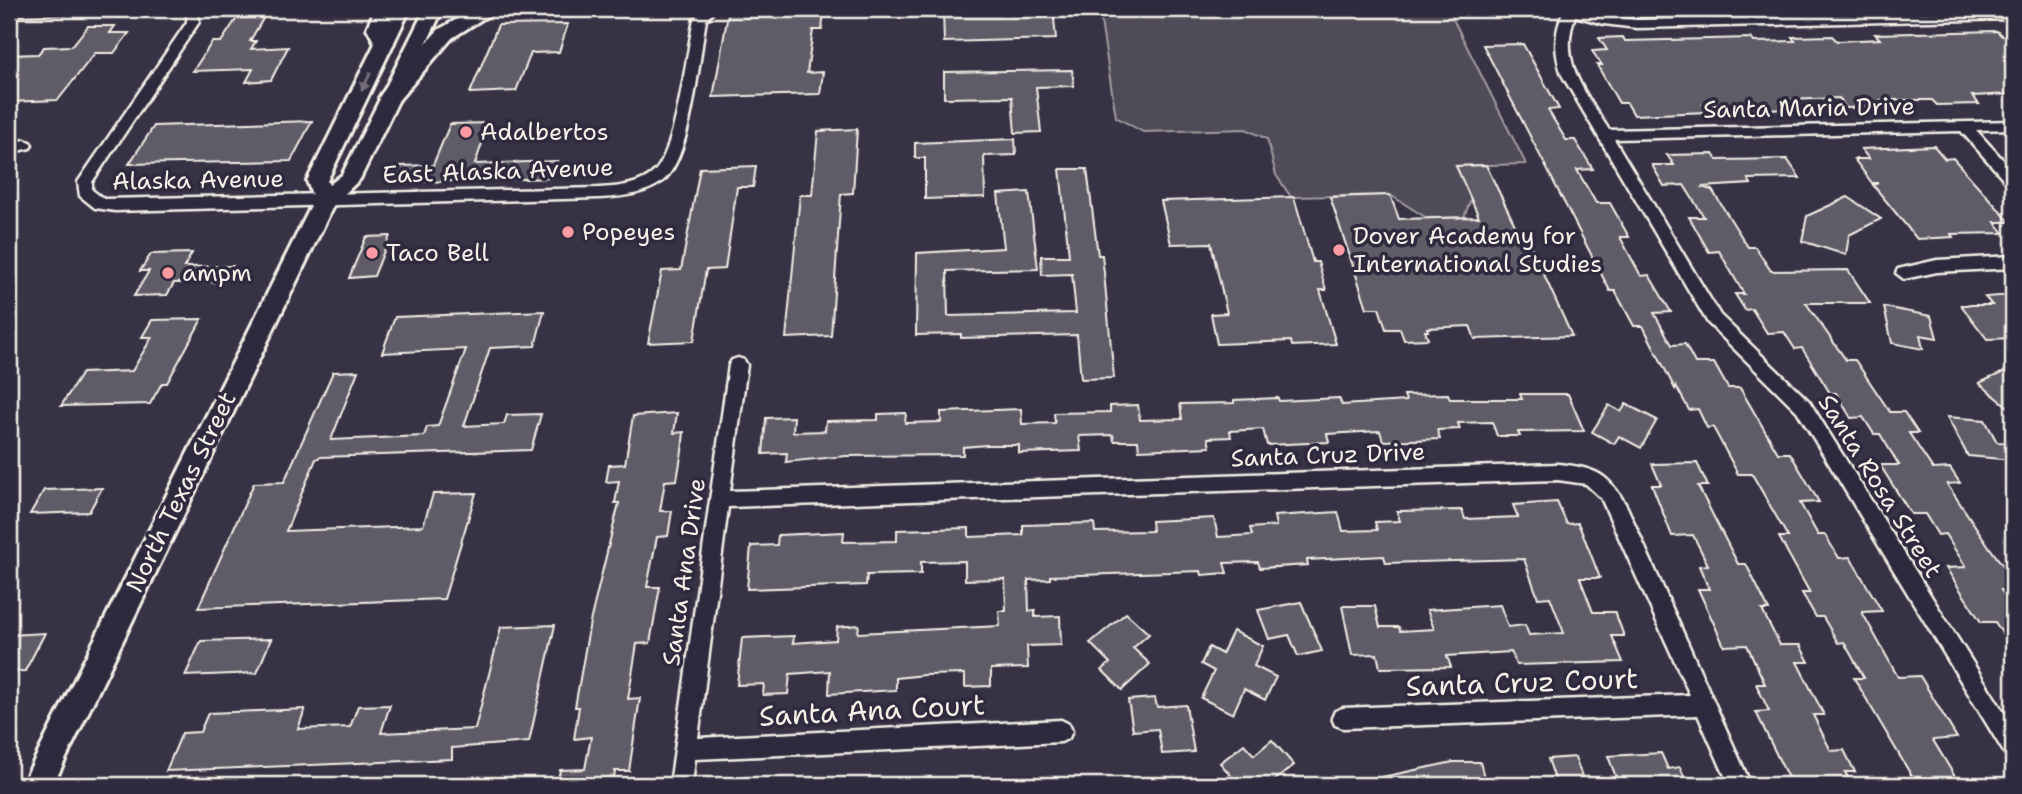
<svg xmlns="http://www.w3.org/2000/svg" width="2022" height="794" viewBox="0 0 2022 794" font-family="'Shantell Sans',sans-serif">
<rect width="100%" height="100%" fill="#373244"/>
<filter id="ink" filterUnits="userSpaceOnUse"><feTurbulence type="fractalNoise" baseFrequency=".0143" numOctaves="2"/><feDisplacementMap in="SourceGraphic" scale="14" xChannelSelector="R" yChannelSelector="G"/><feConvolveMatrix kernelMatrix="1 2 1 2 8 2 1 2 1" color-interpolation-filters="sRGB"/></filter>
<g filter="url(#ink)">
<polygon fill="#504b59" stroke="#a29ea0" stroke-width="2" points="1099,9 1448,9 1526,164 1457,166 1471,199 1464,217 1427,218 1390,195 1291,197 1276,175 1267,139 1246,129 1143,132 1116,117"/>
<g fill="#5f5c67" stroke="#f4f1e8" stroke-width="2">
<polygon points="1053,9 1056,39 944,42 943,11"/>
<polygon points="824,12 822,30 813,30 807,73 823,72 820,94 713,97 728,14"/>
<polygon points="264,17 250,41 256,41 251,49 288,47 271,80 246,82 253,69 193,71 212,42 221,42 237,18"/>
<polygon points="568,24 559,52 531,53 516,91 470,93 498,25"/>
<polygon points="88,26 115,26 110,33 129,33 114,53 95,53 58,100 9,102 9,55 38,54 44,47 72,46"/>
<polygon points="1997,31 2002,36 2013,36 2013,94 1972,96 1979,104 1937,105 1932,100 1881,100 1887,107 1846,108 1839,98 1790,100 1797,109 1755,110 1752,105 1703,105 1707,112 1634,115 1627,103 1619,103 1597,65 1602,65 1592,51 1607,50 1599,38 1623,37 1625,41 1751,38 1754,42 1795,41 1792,37 1832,36 1837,41 1880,39 1875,34"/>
<polygon points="1523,44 1559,109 1548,110 1566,140 1575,140 1593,169 1577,170 1596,203 1610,203 1629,237 1620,237 1641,276 1649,275 1671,312 1654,313 1672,345 1685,344 1695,363 1714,363 1728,388 1740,388 1778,453 1790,453 1819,502 1800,503 1818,535 1825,535 1839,558 1850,557 1882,611 1862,612 1898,677 1920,676 1957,738 1933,740 1960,785 1917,785 1854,678 1864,678 1844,642 1838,643 1823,617 1816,617 1802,593 1810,593 1779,537 1788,537 1752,474 1738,474 1713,427 1707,428 1698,409 1689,410 1676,386 1675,389 1643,326 1634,326 1615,291 1610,291 1483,45"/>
<polygon points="1072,70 1074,86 1036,87 1041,132 1015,133 1012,97 944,98 944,72"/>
<polygon points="312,121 291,161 129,164 154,126"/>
<polygon points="489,123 475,164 557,161 552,178 393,183 400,166 433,165 450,124"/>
<polygon points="857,129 853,193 841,194 831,336 786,338 800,195 812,195 818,131"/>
<polygon points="1015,139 1016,155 984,156 985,197 925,199 925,158 915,158 915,143"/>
<polygon points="1934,146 1945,159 1953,158 2010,222 1995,222 2004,233 1951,234 1953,237 1917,239 1873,185 1878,183 1872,183 1854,159 1869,159 1861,149"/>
<polygon points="1713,154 1717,160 1787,159 1800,178 1748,179 1751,184 1701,187 1712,190 1748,247 1755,247 1771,271 1848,270 1870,303 1806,303 1846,360 1855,360 1890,412 1904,412 1918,433 1909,433 1933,469 1950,468 1960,483 1947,484 1990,548 2007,571 2013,571 2013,590 2001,590 2013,609 2013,650 1995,622 1981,622 1946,568 1966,567 1945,534 1938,535 1925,514 1911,514 1880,465 1899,465 1880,434 1874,434 1863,417 1851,418 1836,393 1830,393 1802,348 1795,349 1784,332 1767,333 1752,309 1745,310 1735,294 1744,294 1719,251 1709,252 1689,217 1704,217 1684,185 1664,186 1652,165 1674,165 1667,155"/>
<polygon points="1486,165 1523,242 1529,242 1572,336 1475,339 1470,326 1427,328 1428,331 1425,331 1428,339 1404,340 1400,329 1386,329 1379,308 1367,308 1330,197 1390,195 1399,219 1479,217 1456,166"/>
<polygon points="756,166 753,187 737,187 725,269 706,270 694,341 648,343 662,271 681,270 700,168"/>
<polygon points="1060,169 1087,169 1098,255 1102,255 1104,273 1114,378 1081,379 1077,335 961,338 961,334 916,335 917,253 1004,248 998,194 1029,192 1038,269 947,271 948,316 1076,313 1072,274 1042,275 1041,256 1069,256"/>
<polygon points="1294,197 1313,262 1318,262 1326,290 1320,290 1336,344 1292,346 1291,341 1217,344 1211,314 1227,313 1211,243 1171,244 1161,201"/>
<polygon points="1848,197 1881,219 1849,235 1846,255 1802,241 1807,216"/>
<polygon points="390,236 374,276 349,278 366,237"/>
<polygon points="192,253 184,267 233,266 224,282 174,283 167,295 134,296 149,271 140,271 151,254"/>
<polygon points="2013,295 2013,338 1987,339 1961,305 1992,305 1985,297"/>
<polygon points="1884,307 1931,316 1937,338 1920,335 1923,349 1892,343"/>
<polygon points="544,311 535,346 490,348 464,426 504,424 507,415 541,414 531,450 320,457 316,459 286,531 423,526 433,494 476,493 444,599 198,608 254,483 284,482 333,372 358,371 331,440 424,436 427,427 438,426 466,349 382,353 395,317"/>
<polygon points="202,319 167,383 162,383 150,404 61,406 82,373 132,371 152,337 142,337 152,320"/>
<polygon points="2013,368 2013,411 1979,383"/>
<polygon points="1448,394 1450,399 1522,399 1520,394 1568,394 1584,431 1518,432 1520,436 1497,436 1492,422 1458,423 1460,429 1437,430 1440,439 1383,441 1380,431 1327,434 1329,442 1267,445 1263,429 1230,431 1231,437 1208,438 1210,447 1139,450 1138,441 1114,441 1113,435 1079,436 1081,451 1019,453 1019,445 987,445 963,447 963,455 846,456 786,462 787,453 763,454 766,418 794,417 793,432 825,431 826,421 878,420 878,414 906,413 905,423 941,422 941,412 1021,409 1022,424 1055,423 1054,413 1110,412 1110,406 1138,405 1140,420 1182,419 1180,404 1234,403 1234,400 1278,398 1279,401 1339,398 1342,405 1406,401 1404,395"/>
<polygon points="1626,404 1657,420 1641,448 1619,436 1614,444 1592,432 1609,405 1621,412"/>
<polygon points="677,413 674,433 684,432 682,451 677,480 665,481 660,511 672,511 668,536 657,537 647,587 660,587 650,643 637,644 628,699 640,698 629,771 615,771 613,785 557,785 560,770 585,769 591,737 574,739 579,707 575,707 590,622 619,503 615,503 619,481 606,482 609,465 625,464 633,416"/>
<polygon points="1947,417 1985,420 1997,442 2013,443 2013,460 1968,456"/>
<polygon points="1697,463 1708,486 1698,486 1738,564 1746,564 1769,610 1762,610 1780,645 1800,645 1809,662 1797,662 1824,715 1813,715 1831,751 1844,750 1855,772 1845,772 1852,785 1814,785 1812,780 1789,780 1767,735 1756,712 1769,711 1756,684 1765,684 1747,645 1724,646 1698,589 1709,589 1699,566 1708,565 1693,535 1672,536 1652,485 1661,485 1652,464"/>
<polygon points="102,488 89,512 30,514 44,490"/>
<polygon points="1557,502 1567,524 1578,523 1586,542 1600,578 1580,578 1593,612 1615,612 1624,636 1612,636 1623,662 1516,665 1511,652 1447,656 1451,667 1380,668 1377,654 1352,655 1342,606 1375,606 1380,627 1399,627 1400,631 1434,629 1427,610 1500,605 1508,627 1525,625 1529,635 1564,633 1550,597 1538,598 1524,559 1386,563 1384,556 1307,560 1308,565 1260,568 1258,562 1224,563 1227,573 1202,575 1201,571 1050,576 1050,579 1028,580 1029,611 1035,610 1035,617 1060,616 1061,645 1027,646 1028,668 991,669 991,686 965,687 965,674 925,675 896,678 896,690 829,694 830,671 790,674 788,694 763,695 764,684 737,685 742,638 794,636 793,643 836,640 837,627 859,625 858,633 1000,626 999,611 1006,611 1005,579 965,580 965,561 921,562 921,574 867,575 866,585 747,589 751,546 777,545 778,535 844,532 843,542 897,541 897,530 969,528 969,537 1023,535 1023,525 1094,523 1095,532 1152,531 1151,521 1214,518 1218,537 1252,535 1250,528 1276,526 1274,516 1338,512 1343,531 1377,530 1375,522 1400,521 1397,511 1462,510 1465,519 1518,517 1513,505"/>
<polygon points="1301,602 1322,651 1298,656 1289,635 1269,639 1258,610"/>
<polygon points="1126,613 1149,634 1133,648 1150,664 1122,690 1102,670 1110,663 1090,643"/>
<polygon points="555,625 529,742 452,748 452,759 166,771 182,733 200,732 208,713 305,709 298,729 350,727 358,706 390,705 381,733 475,729 501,627"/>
<polygon points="1233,631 1263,646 1254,666 1276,677 1265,700 1244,689 1233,714 1201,698 1214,671 1201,664 1209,647 1222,654"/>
<polygon points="45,633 25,671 9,672 9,635"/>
<polygon points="271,639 257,673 185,676 201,641"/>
<polygon points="1155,698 1157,707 1186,705 1194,752 1162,754 1158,729 1133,731 1128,700"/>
<polygon points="1272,740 1294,765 1269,785 1239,785 1220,763 1244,744 1254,755"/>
<polygon points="1661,753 1668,769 1680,767 1688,785 1619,785 1608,756"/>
<polygon points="1575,757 1585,785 1557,785 1548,759"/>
<polygon points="1453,762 1480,762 1486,785 1383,785 1382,777"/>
</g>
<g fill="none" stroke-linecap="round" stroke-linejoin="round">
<defs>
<g id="street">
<polygon points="9,9 98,9 92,13 9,15"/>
<path d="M181,9l17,1 1,12 -107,160v8l12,9 495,-11c19,-1 42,-3 56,-17 21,-21 32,-119 39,-152l9,-10h13l-10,11c-7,38 -14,131 -40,158 -16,16 -45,19 -67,20l-484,13 -20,-3 -15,-12 -2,-14 109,-160v-8z"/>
<path d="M1559,9c26,0 52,8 78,11l376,-9v8l-376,9 -33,-4 -29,-8c-17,46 11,77 34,114l404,-9v8l-37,1 37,41v14l-5,-1 -47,-53 -347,8 106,176 89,86 204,326v30l-8,-3 -208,-343 -89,-88 -146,-248c-8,-23 -8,-40 1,-63z"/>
<polygon points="25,140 30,142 32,145 30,148 9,153 9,143"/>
<polygon points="2013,256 2013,268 1937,272 1904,279 1896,273 1898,269 1937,260"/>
<path d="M738,358l6,2 3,5 -17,126 828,-27c38,4 50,9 69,43l124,278h-22l-31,-70 -355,13 -8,-3 -3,-7 3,-7 8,-3 347,-13 -89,-197 -15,-14 -28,-4 -830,27 -30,231 363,-18 8,4 3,7 -3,7 -8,4 -366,17 -3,26h-22l59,-420 3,-5z"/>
</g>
<polygon id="secondary" points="392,9 410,9 327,181 329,185 342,175 425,9 443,9 360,179 334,204 53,785 22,785 314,200 307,181"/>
<g id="primary">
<polygon points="375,9 394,9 387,28 394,43 391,47 377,47 367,28"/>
<polygon points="475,9 498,9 452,38 396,103 382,103 379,98 382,93 438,30"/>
</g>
</defs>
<use href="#street" stroke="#f4f1e8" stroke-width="5"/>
<use href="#secondary" stroke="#f4f1e8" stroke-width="6"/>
<use href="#primary" stroke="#f4f1e8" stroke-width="6"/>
<use href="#street" fill="#2f2a3d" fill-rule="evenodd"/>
<use href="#secondary" fill="#2f2a3d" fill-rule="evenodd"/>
<use href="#primary" fill="#2f2a3d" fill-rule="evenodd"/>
</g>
<defs><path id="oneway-solid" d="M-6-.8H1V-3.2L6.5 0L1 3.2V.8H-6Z" transform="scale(1.75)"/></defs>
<use fill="#747079" href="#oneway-solid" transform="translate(366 82) rotate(116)"/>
</g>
<g fill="#ff9aa2" stroke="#2f2a3d" stroke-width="2.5">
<circle cx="466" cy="132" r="7"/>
<circle cx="568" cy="232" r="7"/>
<circle cx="1339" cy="250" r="7"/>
<circle cx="372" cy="253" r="7"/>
<circle cx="168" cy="273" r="7"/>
</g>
<g text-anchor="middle" stroke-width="7" stroke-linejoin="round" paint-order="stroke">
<g font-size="24" fill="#f4f1e8" stroke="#2f2a3d">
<text transform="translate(1809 108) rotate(-1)" y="8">Santa Maria Drive</text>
<text transform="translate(498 171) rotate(-2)" y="8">East Alaska Avenue</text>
<text transform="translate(198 180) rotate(-1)" y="8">Alaska Avenue</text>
<text transform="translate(1328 455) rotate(-2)" y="8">Santa Cruz Drive</text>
<text transform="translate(1880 486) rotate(58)" y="8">Santa Rosa Street</text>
<text transform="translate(181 492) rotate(-64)" y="8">North Texas Street</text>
<text transform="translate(684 572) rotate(-82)" y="8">Santa Ana Drive</text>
</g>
<g font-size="24" fill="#f4f1e8" stroke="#2f2a3d" text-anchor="start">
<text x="480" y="140">Adalbertos</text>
<text x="582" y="240">Popeyes</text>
<text x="1353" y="244">Dover Academy for<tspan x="1353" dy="28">International Studies</tspan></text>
<text x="386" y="261">Taco Bell</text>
<text x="182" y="281">ampm</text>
</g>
<g font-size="28" fill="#f4f1e8" stroke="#2f2a3d">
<text transform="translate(1522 682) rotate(-2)" y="10">Santa Cruz Court</text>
<text transform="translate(872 710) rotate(-3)" y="10">Santa Ana Court</text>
</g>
</g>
<rect width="2022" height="794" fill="none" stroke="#2f2a3d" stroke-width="35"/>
<rect x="18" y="18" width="1987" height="759" fill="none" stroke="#f4f1e8" stroke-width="2.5" filter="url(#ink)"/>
</svg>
